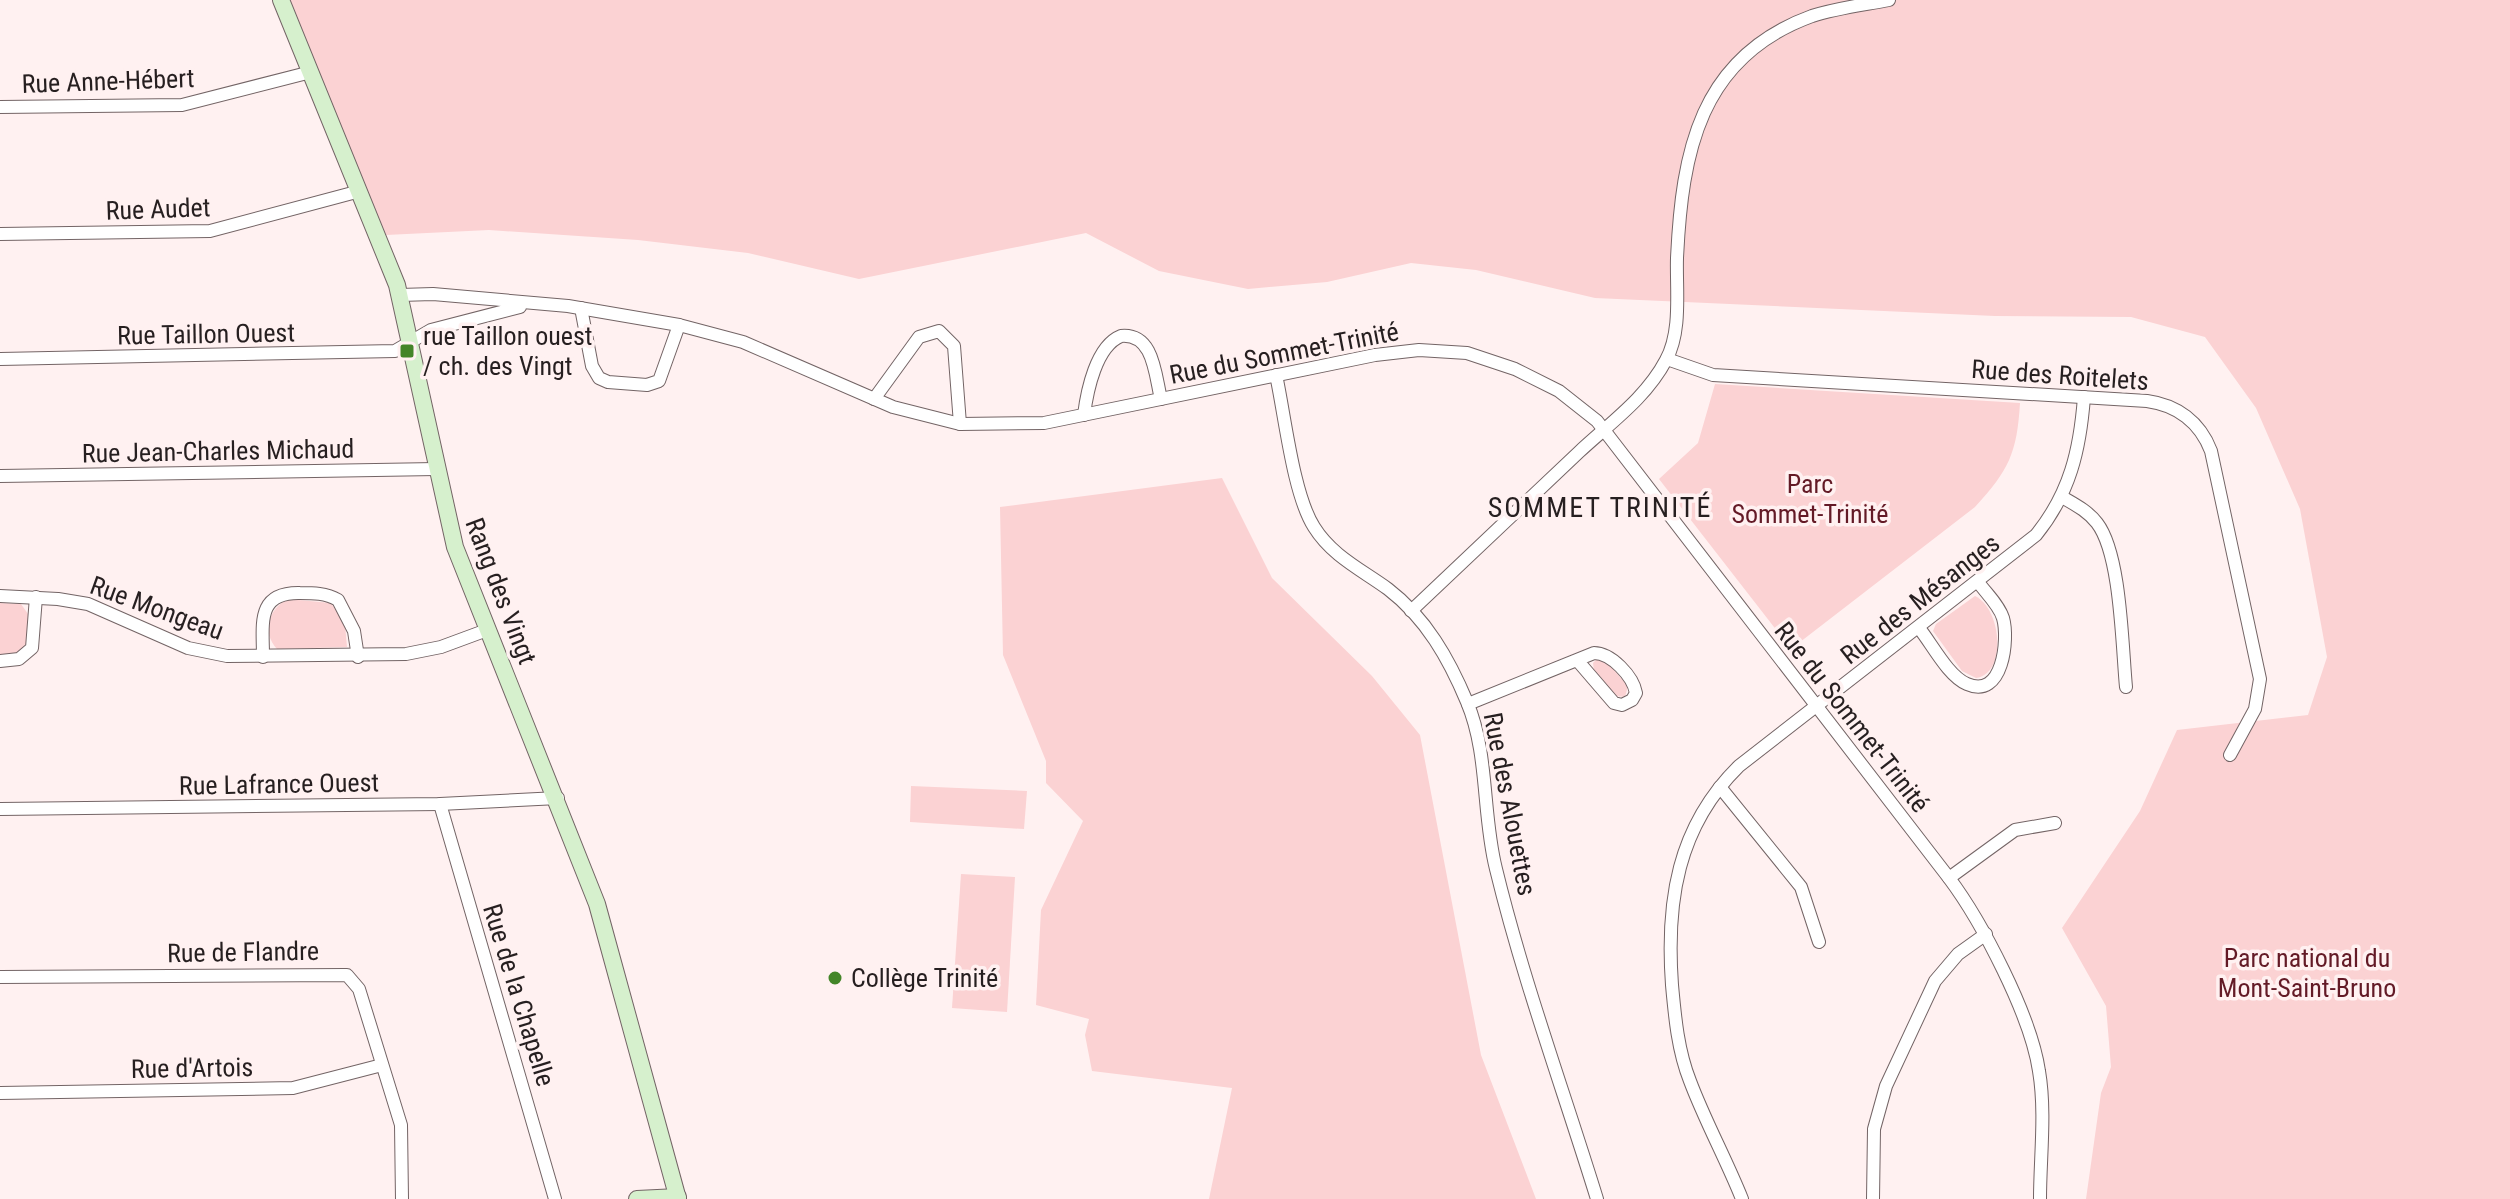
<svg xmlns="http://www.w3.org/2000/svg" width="2510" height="1199" viewBox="0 0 2510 1199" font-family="'Roboto Condensed',sans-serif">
<rect width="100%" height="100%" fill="#fff1f1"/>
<g fill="#fbd2d3">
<polygon points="288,0 2510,0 2510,1199 2086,1199 2101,1093 2111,1067 2106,1006 2062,928 2140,811 2177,730 2308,715 2327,657 2300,509 2256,408 2205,337 2131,317 1995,316 1595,298 1476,270 1411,263 1327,282 1248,289 1159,271 1086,233 859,279 748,253 638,240 489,230 386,235"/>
<path d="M1715,384l305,19c-3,50 -11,67 -45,104l-184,142 -132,-170 39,-36z"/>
<polygon points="1222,478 1272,578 1372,676 1420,735 1481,1055 1536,1199 1209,1199 1232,1088 1092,1071 1085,1035 1089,1019 1036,1005 1041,910 1083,821 1046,783 1046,761 1003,655 1000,507"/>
<path d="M1975,596c27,13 32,78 1,82l-14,-7 -29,-40 3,-7z"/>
<path d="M288,599l43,4 14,21 2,23 -70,2c-16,-17 -8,-41 11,-50z"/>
<polygon points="0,603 21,604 28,614 27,643 18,653 0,656"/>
<polygon points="1597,659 1606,661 1628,686 1625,697 1616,696 1594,671 1593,663"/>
<polygon points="911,786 1027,791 1024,829 910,822"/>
<polygon points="961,874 1015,877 1007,1012 952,1008"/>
</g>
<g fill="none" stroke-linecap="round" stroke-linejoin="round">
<defs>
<g id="street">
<polyline points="0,107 182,105 311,72"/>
<polyline points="0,234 210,231 360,191"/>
<path d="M400,295l33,-1 135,12 111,19 64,17 150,65 67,17 84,-1 331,-68 44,-5 48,3 48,16 44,22 38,30 352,457c33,44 82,138 90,193 7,41 1,87 1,128"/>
<polyline points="581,308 592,366 599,378 608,382 647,385 659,381 679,325"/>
<polyline points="0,359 395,351 431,330 520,307"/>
<path d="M1667,359l46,16 434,26c30,4 53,21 64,50l49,228 -5,30 -25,46"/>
<path d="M1276,375c9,41 17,119 38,152 18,29 48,43 74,62 38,29 61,70 79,113 22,52 15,112 29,167 27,111 67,220 101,330"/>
<polyline points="874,399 919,337 939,331 954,346 960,424"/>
<path d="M1084,415c3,-24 12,-69 37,-79 33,-3 34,39 40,63"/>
<polyline points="0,476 436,469"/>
<path d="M2062,497c12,7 26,14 35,26 24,31 25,123 29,164"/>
<polyline points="0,596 58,599 88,604 188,648 227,656 406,654 441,647 487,630"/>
<path d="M1411,611c56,-53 112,-106 168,-159 31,-29 67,-54 87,-92 16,-29 10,-70 11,-102 5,-105 22,-201 135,-242 25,-8 51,-11 77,-16"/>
<path d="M1919,628c13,16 29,48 48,56 36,16 42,-45 36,-66 -4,-13 -17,-25 -25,-36"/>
<path d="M263,657c0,-33 -7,-65 37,-64 13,0 26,0 38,7l16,31 4,26"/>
<polyline points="0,661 19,659 32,648 36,597"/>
<path d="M1468,704l126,-51c17,0 39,23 42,40l-4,7 -10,5 -8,-2 -37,-43"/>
<polyline points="1720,787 1801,887 1819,942"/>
<polyline points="440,804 555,1199"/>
<polyline points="0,809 440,804 558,798"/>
<polyline points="1949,878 2015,830 2055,823"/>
<polyline points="0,977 347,975 359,989 401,1125 402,1199"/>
<polyline points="0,1093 293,1088 382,1065"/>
<path d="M1742,1199c-16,-40 -37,-78 -52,-118 -12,-30 -15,-63 -18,-96 -6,-83 5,-158 67,-219l297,-231c34,-42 44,-85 48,-138"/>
<polyline points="1873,1199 1874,1129 1886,1086 1935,981 1958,954 1986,934"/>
</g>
<g id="secondary">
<polyline points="281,0 397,285 455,547 597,904 678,1199"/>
<polyline points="637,1199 678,1197"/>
</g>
</defs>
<use href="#street" stroke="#736465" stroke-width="14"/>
<use href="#secondary" stroke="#736465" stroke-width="18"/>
<use href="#street" stroke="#fff" stroke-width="12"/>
<use href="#secondary" stroke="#d6f0cd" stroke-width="16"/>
</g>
<g fill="#438528" stroke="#fff1f1" stroke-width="3">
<rect x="399" y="343" width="16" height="16" rx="4"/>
<circle cx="835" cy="978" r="8"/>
</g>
<g text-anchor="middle" stroke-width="7" stroke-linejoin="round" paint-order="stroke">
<g font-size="26" fill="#261f20" stroke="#fff1f1">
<text transform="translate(108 81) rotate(-2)" y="9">Rue Anne-Hébert</text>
<text transform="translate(158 209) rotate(-2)" y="9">Rue Audet</text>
<text transform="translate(206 334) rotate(-1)" y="9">Rue Taillon Ouest</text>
<text transform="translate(1284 353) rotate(-11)" y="9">Rue du Sommet-Trinité</text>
<text transform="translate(2060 375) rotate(4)" y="9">Rue des Roitelets</text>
<text transform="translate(218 451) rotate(-1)" y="9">Rue Jean-Charles Michaud</text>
<text transform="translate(501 591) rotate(69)" y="9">Rang des Vingt</text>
<text transform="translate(1920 599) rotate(-38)" y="9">Rue des Mésanges</text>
<text transform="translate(157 608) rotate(20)" y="9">Rue Mongeau</text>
<text transform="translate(1852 717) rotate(52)" y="9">Rue du Sommet-Trinité</text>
<text transform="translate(279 784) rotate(-1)" y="9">Rue Lafrance Ouest</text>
<text transform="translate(1510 804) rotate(79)" y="9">Rue des Alouettes</text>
<text transform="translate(243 952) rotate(-1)" y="9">Rue de Flandre</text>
<text transform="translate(519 995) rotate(73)" y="9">Rue de la Chapelle</text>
<text transform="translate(192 1068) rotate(-1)" y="9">Rue d'Artois</text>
</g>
<g font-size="26" fill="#261f20" stroke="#fff1f1" text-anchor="start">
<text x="423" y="345">rue Taillon ouest<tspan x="423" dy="30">/ ch. des Vingt</tspan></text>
<text x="851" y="987">Collège Trinité</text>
</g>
<g font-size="26" fill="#631a26" stroke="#fff1f1">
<text x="1810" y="493">Parc<tspan x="1810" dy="30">Sommet-Trinité</tspan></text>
<text x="2307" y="967">Parc national du<tspan x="2307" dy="30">Mont-Saint-Bruno</tspan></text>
</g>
<g font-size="28" letter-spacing="2" fill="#261f20" stroke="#fff1f1">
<text x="1600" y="517">SOMMET TRINITÉ</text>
</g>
</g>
</svg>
